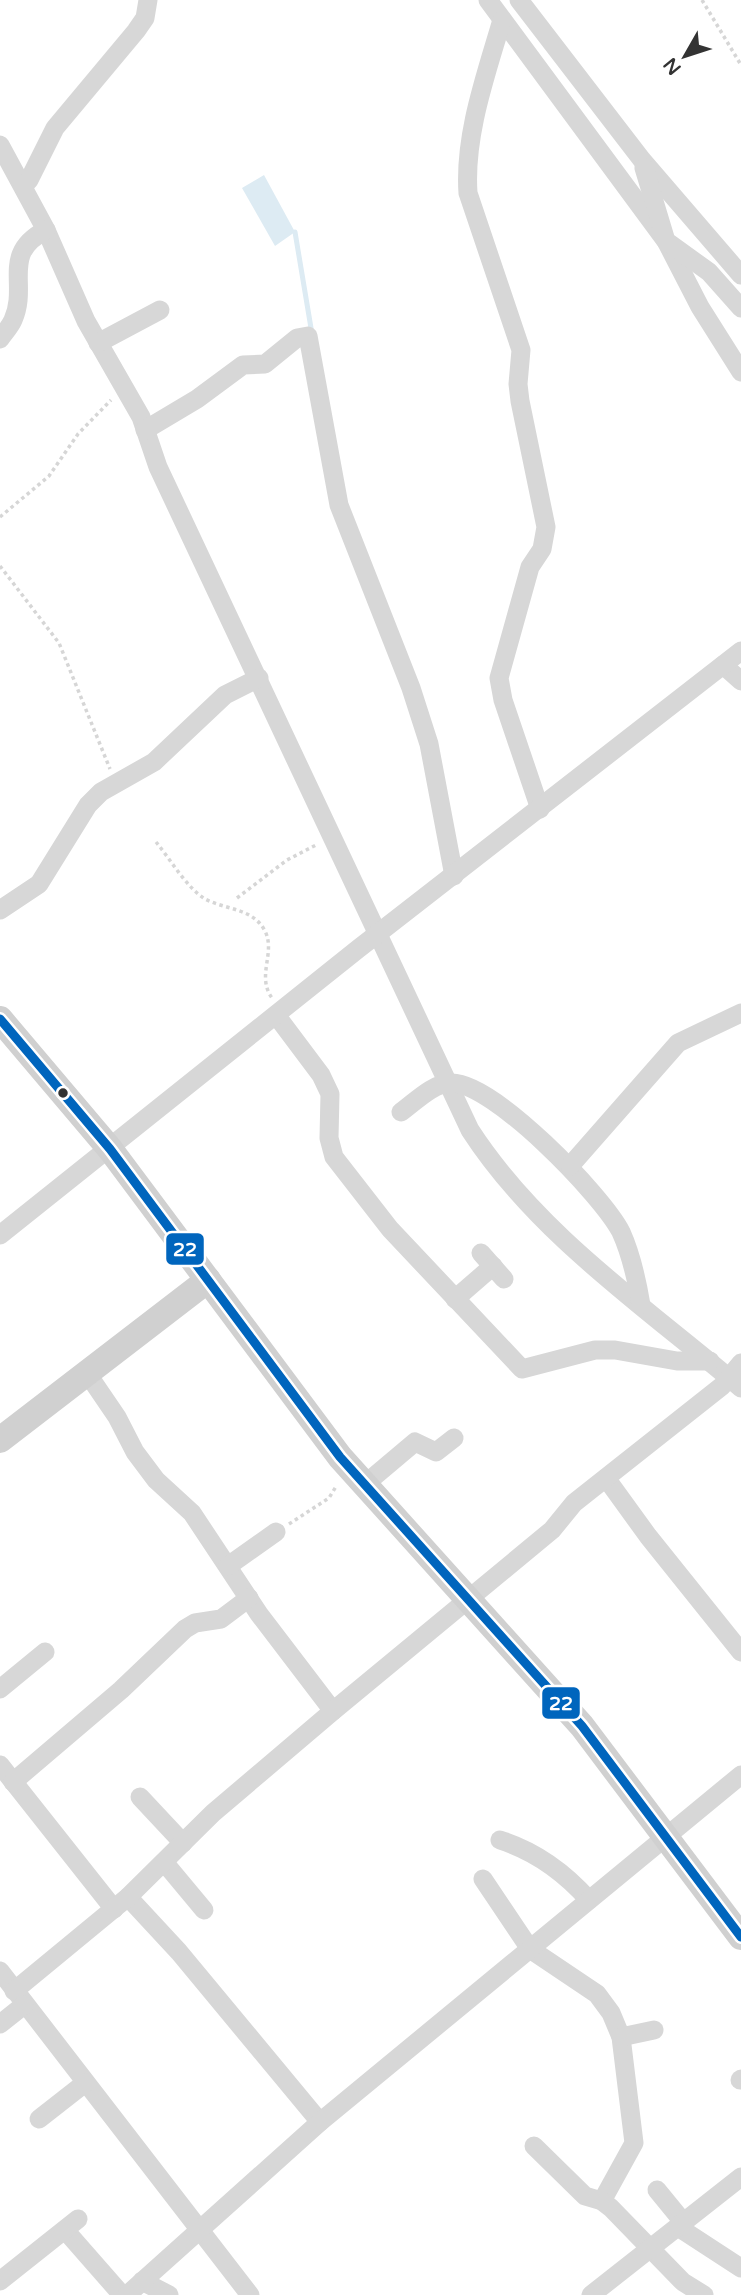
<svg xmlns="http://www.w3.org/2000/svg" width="741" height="2295" viewBox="0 0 741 2295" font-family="'Varela Round',sans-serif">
<rect width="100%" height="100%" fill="#fff"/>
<polygon fill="#ddebf3" points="264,175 295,232 275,246 242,188"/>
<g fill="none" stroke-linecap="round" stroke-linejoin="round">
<polyline stroke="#ddebf3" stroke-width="5" points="295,232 311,328"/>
<g stroke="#d6d6d6" stroke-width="3.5" stroke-dasharray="3.5 3.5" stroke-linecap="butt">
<polyline points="702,0 741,65"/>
<polyline points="0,517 49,476 78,434 111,400"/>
<polyline points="0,566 59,643 110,769"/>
<path d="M156,842c15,18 30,45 49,57 21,11 48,9 60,32 11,22 -9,45 7,67"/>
<polyline points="237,898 287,860 316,845"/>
<polyline points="289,1524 329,1498 337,1485"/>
</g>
<g stroke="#d7d7d7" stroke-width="19">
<polyline points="488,0 666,241 700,307 741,372"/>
<polyline points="519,0 642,160 741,275"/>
<path d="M502,20c-16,55 -38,115 -34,173l53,157 -3,34 2,17 26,126 -4,22 -12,18 -31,111 4,22 37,109"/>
<path d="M0,145l46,85 40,91 55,96 17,50 312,663c68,105 177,178 271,258"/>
<polyline points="644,168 666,241 709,272 741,308"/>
<polyline points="23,186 29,180 55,128 136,31 145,18 148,0"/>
<path d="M0,339c4,-6 10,-12 13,-19 16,-36 -13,-66 33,-90"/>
<polyline points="98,343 160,310"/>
<polyline points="145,430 197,399 243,365 265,364 297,338 308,336 339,505 411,688 429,744 454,876"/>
<polyline points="723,665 741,681"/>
<polyline points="0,910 39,884 88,805 101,792 154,762 225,695 259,678"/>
<polyline points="276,1015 321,1075 330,1094 329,1138 334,1157 390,1229 522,1369 595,1350 615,1350 677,1361 710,1361"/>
<path d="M401,1112c14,-10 32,-29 50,-29 42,-1 151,112 170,149 10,22 16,49 20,73"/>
<polyline points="570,1166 678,1043 741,1013"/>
<polyline points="0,1235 358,949 741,651"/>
<polyline points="481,1253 504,1279"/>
<polyline points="455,1299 493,1266"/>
<polyline points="87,1373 117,1417 135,1452 156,1480 192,1513 259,1614 333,1711"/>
<polyline points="606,1478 648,1536 741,1652"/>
<polyline points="364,1485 415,1442 436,1452 454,1438"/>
<polyline points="228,1566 276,1532"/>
<polyline points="0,1689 45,1652"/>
<polyline points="0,1765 114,1909"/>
<polyline points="13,1782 121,1690 185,1629 195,1623 221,1619 249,1598"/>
<polyline points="140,1797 183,1843"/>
<path d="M500,1840c35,11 65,33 89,60"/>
<polyline points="164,1862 204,1910"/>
<polyline points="483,1879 530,1949 597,1994 611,2013 621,2037 634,2143 602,2201"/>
<polyline points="128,1897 179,1952 320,2122"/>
<polyline points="0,1971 250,2295"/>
<polyline points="14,1991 128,1897 213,1813 333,1711 552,1530 574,1503 722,1386 741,1363"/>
<polyline points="0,2024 24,2005"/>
<polyline points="621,2037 654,2030"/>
<polyline points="740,2080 741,2079"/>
<polyline points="39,2119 85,2083"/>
<polyline points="534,2146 585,2196 602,2201 611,2208 683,2282 704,2295"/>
<polyline points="657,2190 684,2223"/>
<polyline points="678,2227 741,2268"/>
<polyline points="65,2230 122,2295"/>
<polyline points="0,2281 78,2219"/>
<polyline points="142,2281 169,2295"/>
<polyline points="127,2295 320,2122 741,1775"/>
<polyline points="591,2295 741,2177"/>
</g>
<g stroke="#d0d0d0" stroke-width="26">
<polyline points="0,1019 110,1149 340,1457 582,1726 741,1937"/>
<polyline points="0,1440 208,1280"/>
</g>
<defs>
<polyline id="bus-1" points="0,1019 110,1149 340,1457 582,1726 741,1937"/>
</defs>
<use href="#bus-1" stroke="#fff" stroke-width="14"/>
<use href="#bus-1" stroke="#0065bd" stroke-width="9"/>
</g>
<circle fill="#333" stroke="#fff" stroke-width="2.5" cx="63" cy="1093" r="6"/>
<g stroke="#fff" stroke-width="2.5">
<rect x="165" y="1232" width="40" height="34" rx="7" fill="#0065bd"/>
<rect x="541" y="1686" width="40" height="34" rx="7" fill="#0065bd"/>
</g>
<g font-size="19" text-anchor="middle" font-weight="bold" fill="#fff">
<text x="185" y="1256">22</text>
<text x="561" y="1710">22</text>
</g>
<g transform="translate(685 56) rotate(231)" stroke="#ffffff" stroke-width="5" paint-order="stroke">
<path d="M0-5L12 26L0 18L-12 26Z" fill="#333333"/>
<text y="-10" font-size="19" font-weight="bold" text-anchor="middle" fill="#333333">N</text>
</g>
</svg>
